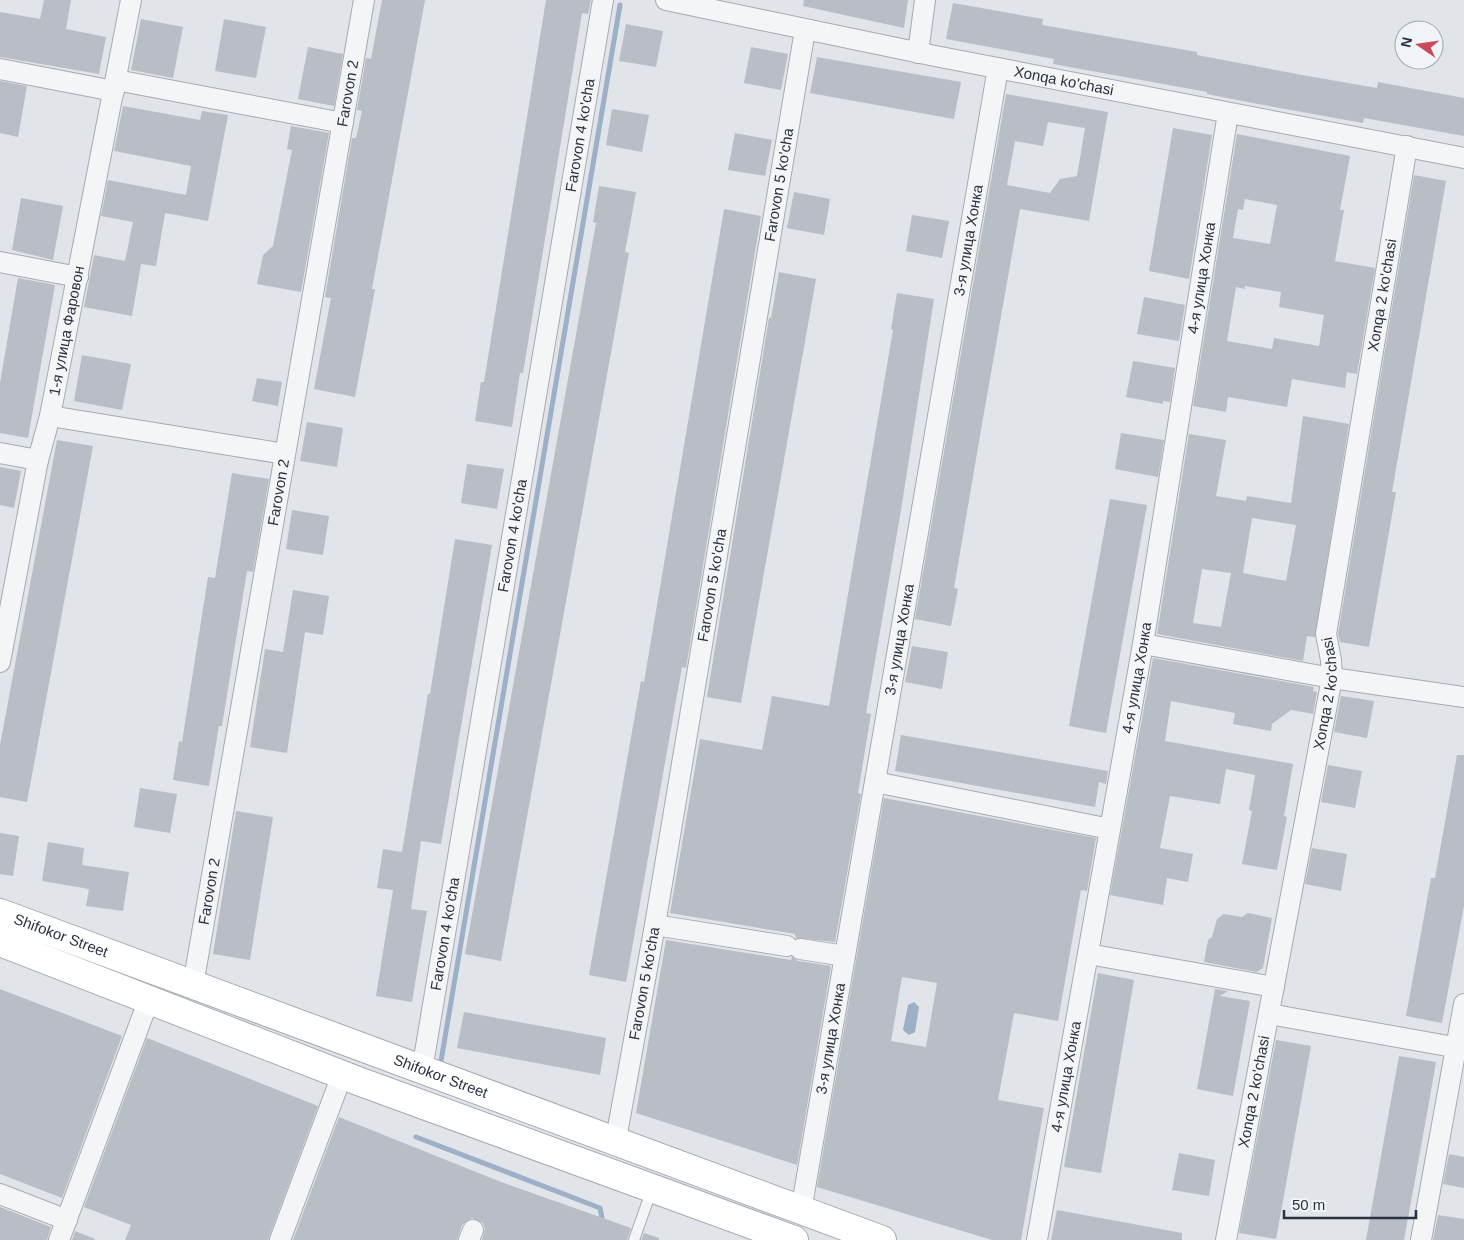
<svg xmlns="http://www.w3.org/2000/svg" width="1464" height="1240" viewBox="0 0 1464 1240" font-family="Helvetica,sans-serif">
<rect width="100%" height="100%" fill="#e1e4e9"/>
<polygon fill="#9db0c8" points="914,1002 919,1007 915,1032 909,1035 903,1030 908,1005"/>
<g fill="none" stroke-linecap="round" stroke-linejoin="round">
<g stroke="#9db0c8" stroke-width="5">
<polyline points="441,1061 620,5"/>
<polyline points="416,1137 600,1208 603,1223"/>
</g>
</g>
<g fill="#b8bdc6" fill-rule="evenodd">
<polygon points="44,0 71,0 66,29 106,37 99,74 0,57 0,12 40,19"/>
<polygon points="382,0 425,0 372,289 375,289 355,397 314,389 331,298 325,297 352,138 356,138 362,111 357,110 366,58 371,59"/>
<polygon points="546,0 591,0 588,14 582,13 523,373 520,373 512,427 475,421 481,382 484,382"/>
<polygon points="804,0 908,0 904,28 803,6"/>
<polygon points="953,3 1043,19 1042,25 1197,52 1197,55 1302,75 1377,88 1378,82 1464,98 1464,136 1364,118 1363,123 1258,104 1207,94 1207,92 1053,64 1054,59 946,39"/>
<polygon points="141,19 183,27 173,78 131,70"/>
<polygon points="224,19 266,27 256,78 215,71"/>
<polygon points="626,24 663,31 656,67 619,61"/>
<polygon points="308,47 343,54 334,106 298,99"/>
<polygon points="751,47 788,54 781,90 744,83"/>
<polygon points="817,57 961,82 954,119 810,93"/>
<polygon points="0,81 27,86 18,137 0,133"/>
<path d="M1006,94l102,18 -19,109 -69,-12 -38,215 -28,164 4,1 -7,37 -36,-7zM1048,122l37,6 -8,48 -17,3 -10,14 -43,-8 8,-44 28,5z"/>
<polygon points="123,106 200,120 202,111 228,115 208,221 165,213 156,266 141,264 132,316 84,307 94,255 125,261 133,222 101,216 108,180 186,195 191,166 114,151"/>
<polygon points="612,109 649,115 642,152 606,145"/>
<polygon points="291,126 329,133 301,292 257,284 263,255 273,246 292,150 287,149"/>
<polygon points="1173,128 1212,135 1189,279 1149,271"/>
<polygon points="735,133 772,140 765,176 728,170"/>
<path d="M1237,134l113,22 -10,54h4l-9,51 40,7 -18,106 -10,-2 -2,16 -53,-9 -5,28 -59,-10 -2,15 -33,-6zM1245,199l32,6 -7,39 -37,-6 5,-29 5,1zM1245,286l36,6 -2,15 45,8 -5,31 -45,-8 -2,11 -45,-8 9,-54 9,2z"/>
<polygon points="1414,175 1446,181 1392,492 1396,492 1369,647 1340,642 1338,634"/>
<polygon points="599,186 636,192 625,252 629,253 501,961 465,954 596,223 593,222"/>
<polygon points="794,192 830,199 824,235 787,228"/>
<polygon points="21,198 63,206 53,260 12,250"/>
<polygon points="724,209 761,216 686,668 682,667 626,982 589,975 641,681 644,682"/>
<polygon points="912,215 949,221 942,258 906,251"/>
<polygon points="779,272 816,279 741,703 707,697 769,318 771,318"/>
<polygon points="18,278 55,285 28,438 0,433 0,383"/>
<polygon points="897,293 934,299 901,510 866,713 871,714 858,793 861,794 835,942 796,938 795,934 670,913 700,739 762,750 772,696 829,706 893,330 891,329"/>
<polygon points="1144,297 1185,305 1179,341 1137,334"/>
<polygon points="82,355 131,364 122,410 74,401"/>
<polygon points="1133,361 1175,368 1170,402 1163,401 1163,404 1126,397"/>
<polygon points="257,378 282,382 278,406 252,401"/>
<path d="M1303,416l46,8 -34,213 -8,-1 -4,25 -146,-27 32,-200 37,6 -10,56 30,5 1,-5 44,7zM1252,518l44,7 -10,56 -43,-8zM1202,569l29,4 -10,54 -28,-4z"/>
<polygon points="307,422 343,428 337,467 300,461"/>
<polygon points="1121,433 1164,440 1158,477 1115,469"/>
<polygon points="57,440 93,446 27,802 0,797 0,745"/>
<polygon points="467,464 504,469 497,509 461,503"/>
<polygon points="0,467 21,471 14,508 0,505"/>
<polygon points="232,473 269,479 253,572 247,571 222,726 219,726 209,786 173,780 179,741 182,742 208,577 215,578"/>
<polygon points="1110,499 1147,505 1106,733 1069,726"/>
<polygon points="292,510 329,516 323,555 286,549"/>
<polygon points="455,539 492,545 441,844 421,841 411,909 427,911 412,1002 376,996 393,890 377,888 383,849 402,852 428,694 430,694"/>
<polygon points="293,590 329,596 323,635 305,632 287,753 250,747 265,649 283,652"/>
<polygon points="912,646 948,652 942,689 905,682"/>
<polygon points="1153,658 1314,687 1313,691 1317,692 1313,714 1291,710 1272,724 1271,731 1233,724 1235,713 1171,701 1165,741 1293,764 1284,816 1287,817 1277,870 1242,864 1252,811 1249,810 1255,775 1226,769 1220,804 1170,796 1160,848 1193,854 1188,882 1167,878 1163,905 1110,895"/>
<polygon points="1341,696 1374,701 1367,738 1334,732"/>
<polygon points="901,735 1108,771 1106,784 1099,782 1095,807 895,771"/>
<polygon points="1457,755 1464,755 1464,906 1442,1023 1406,1016 1431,878 1435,878"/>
<polygon points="1328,765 1362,771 1355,808 1321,802"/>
<polygon points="140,788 177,794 170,833 134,827"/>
<path d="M884,798l212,40 -9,53 -6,-1 -23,131 -44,-8 -16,87 46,8 -23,132h-29l-175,-53zM902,977l35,6 -11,64 -35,-6z"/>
<polygon points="236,811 273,817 250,960 213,954"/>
<polygon points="0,833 19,836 13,876 0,874"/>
<polygon points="48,842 84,848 82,865 129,872 123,911 86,906 89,889 42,881"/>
<polygon points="1312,848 1347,854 1341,891 1305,884"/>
<polygon points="1248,913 1272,918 1263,968 1257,972 1204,962 1208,940 1212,937 1217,919 1224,914 1242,917"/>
<polygon points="666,940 791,960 792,957 798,961 831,966 797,1165 636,1113"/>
<polygon points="1098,973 1134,980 1101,1173 1064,1167"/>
<polygon points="0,989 122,1036 62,1198 0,1174"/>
<polygon points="1215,989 1228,991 1220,996 1250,1001 1233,1096 1197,1089"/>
<polygon points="464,1012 606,1038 600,1075 457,1048"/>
<polygon points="147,1038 318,1106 268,1240 125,1240 131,1225 84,1207"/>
<polygon points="1276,1040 1311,1046 1276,1239 1239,1233"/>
<polygon points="1399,1056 1436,1062 1428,1108 1404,1240 1366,1240"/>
<polygon points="339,1117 501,1182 631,1228 627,1240 482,1240 485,1229 483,1223 472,1218 462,1225 457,1240 293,1240"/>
<polygon points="1179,1153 1215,1160 1209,1196 1172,1190"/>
<polygon points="1449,1154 1464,1157 1464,1188 1443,1184"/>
<polygon points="0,1207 51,1227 47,1240 0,1240"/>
<polygon points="1057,1210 1182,1233 1182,1240 1051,1240"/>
<polygon points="1438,1215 1464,1219 1464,1240 1433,1240"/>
<polygon points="75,1231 95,1239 94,1240 72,1240"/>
<polygon points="644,1233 659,1238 659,1240 641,1240"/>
</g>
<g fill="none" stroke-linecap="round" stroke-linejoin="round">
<defs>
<polyline id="service" points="634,1240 652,1189"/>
<g id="minor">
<path id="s1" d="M666,0l264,55 534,103"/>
<polyline points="918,53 925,0"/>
<polyline points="0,69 114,91"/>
<polyline points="116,80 343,123"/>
<polyline points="0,262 78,277"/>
<polyline points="50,416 285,454"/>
<polyline points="0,453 38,460"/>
<polyline points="1143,644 1332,678 1464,697"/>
<path id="s2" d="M0,662l38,-202 12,-44 81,-416"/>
<polyline points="875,782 1110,829"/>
<polyline points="655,925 787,946"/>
<polyline points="800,949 845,956"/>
<polyline points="1088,954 1274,987"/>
<path id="s3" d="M193,985l171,-985"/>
<polyline points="1269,1014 1464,1049"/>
<path id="s4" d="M422,1070l181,-1070"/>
<path id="s5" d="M616,1139l39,-214 150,-895"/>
<polyline points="0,1194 67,1220"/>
<path id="s6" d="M801,1211l197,-1143"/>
<polyline points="59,1240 149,999"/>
<polyline points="280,1240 342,1075"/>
<polyline points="469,1240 473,1230"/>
<path id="s7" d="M1037,1240l106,-596 85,-531"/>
<path id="s8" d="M1226,1240l106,-562 -1,-18 -5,-26 81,-488"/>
<polyline points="1421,1240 1464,1004"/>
</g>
<g id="secondary">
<path id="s9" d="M0,913l882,327"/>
<polyline points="0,942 358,1081 794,1240"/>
</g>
</defs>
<use href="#service" stroke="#a6abb3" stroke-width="12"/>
<use href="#minor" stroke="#a6abb3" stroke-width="22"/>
<use href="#secondary" stroke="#a6abb3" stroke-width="30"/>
<use href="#service" stroke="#f3f5f7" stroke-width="10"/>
<use href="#minor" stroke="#f3f5f7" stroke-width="20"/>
<use href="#secondary" stroke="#fff" stroke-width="28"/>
</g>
<g text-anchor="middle" stroke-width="4" stroke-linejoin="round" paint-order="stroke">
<g font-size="15" fill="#2a3140" stroke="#f0f3f7">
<text dy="5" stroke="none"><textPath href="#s1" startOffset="406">Xonqa ko'chasi</textPath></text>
<text dy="5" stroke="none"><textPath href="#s3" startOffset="905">Farovon 2</textPath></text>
<text dy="5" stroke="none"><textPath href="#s4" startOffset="948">Farovon 4 ko'cha</textPath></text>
<text dy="5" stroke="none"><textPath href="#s5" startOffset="968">Farovon 5 ko'cha</textPath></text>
<text dy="5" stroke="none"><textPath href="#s6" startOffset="985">3-я улица Хонка</textPath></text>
<text dy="5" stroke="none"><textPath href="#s7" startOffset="976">4-я улица Хонка</textPath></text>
<text dy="5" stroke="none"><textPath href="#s8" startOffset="960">Xonqa 2 ko'chasi</textPath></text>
<text dy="5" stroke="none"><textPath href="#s2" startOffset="338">1-я улица Фаровон</textPath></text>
<text dy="5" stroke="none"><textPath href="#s3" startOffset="500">Farovon 2</textPath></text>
<text dy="5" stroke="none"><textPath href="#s4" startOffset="542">Farovon 4 ko'cha</textPath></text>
<text dy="5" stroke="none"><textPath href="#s5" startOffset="562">Farovon 5 ko'cha</textPath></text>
<text dy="5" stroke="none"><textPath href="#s6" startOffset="580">3-я улица Хонка</textPath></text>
<text dy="5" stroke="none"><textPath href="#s7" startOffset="571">4-я улица Хонка</textPath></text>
<text dy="5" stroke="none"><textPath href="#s8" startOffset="556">Xonqa 2 ko'chasi</textPath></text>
<text dy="5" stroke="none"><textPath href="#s3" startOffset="95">Farovon 2</textPath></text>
<text dy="5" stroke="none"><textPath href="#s4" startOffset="138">Farovon 4 ko'cha</textPath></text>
<text dy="5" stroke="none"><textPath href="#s9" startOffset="65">Shifokor Street</textPath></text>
<text dy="5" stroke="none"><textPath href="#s5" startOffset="158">Farovon 5 ko'cha</textPath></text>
<text dy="5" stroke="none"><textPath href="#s6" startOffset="175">3-я улица Хонка</textPath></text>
<text dy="5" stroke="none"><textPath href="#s9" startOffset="470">Shifokor Street</textPath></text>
<text dy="5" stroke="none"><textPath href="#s7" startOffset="166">4-я улица Хонка</textPath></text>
<text dy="5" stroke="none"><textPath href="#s8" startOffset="151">Xonqa 2 ko'chasi</textPath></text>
</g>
</g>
<g transform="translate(1419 45) rotate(283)"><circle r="24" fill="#f0f3f7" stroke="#a1a5ae"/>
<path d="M0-4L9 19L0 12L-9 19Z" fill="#ca4a59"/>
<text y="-8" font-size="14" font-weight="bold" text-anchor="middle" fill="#2a3140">N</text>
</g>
<path d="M1284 1210v8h132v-8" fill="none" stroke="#2a3140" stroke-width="2.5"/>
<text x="1292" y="1210" font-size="15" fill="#2a3140" stroke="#f0f3f7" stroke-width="4" paint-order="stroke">50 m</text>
</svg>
